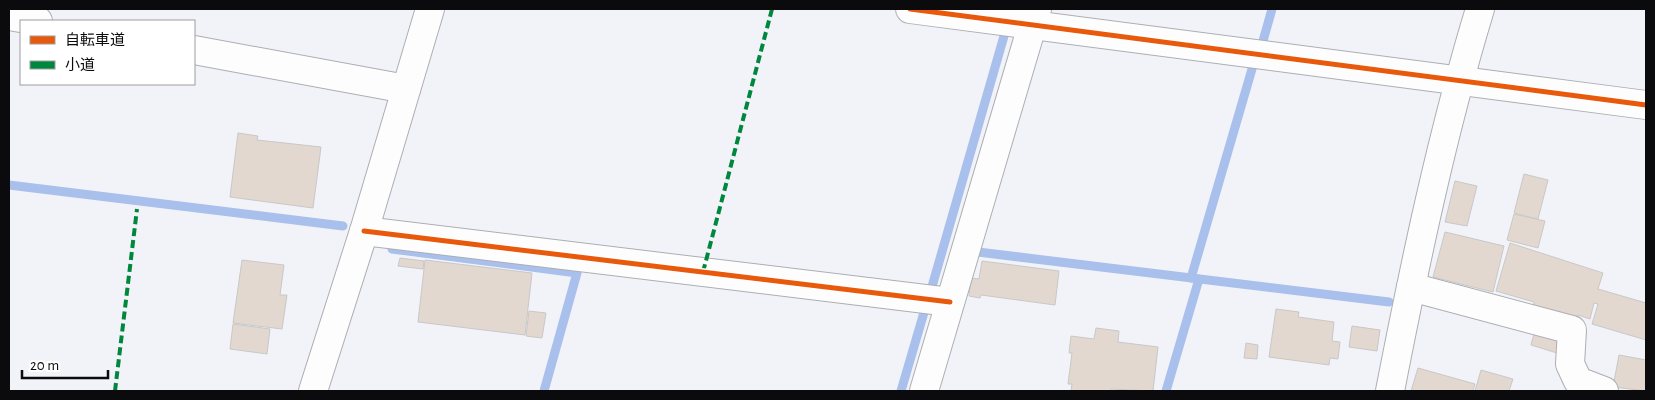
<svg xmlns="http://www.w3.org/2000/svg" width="1655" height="400" viewBox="0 0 1655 400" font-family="'Alegreya Sans','Noto Sans JP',sans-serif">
<rect width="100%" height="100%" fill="#f2f3f8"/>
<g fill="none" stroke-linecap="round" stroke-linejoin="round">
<g stroke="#a8c0eb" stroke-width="9">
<polyline points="1263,41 1272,9"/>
<polyline points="9,185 343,226"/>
<polyline points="392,249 577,273 544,391"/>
<polyline points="978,252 1389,302"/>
<polyline points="1191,278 1252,69"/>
<polyline points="931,290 1004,36"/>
<polyline points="901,391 925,309"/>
<polyline points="1166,391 1199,279"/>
</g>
</g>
<g fill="#e2d8cf" stroke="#c8c8c9">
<polygon points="238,133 258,136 257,140 321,147 313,208 230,197"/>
<polygon points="1524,174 1548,180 1538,219 1514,213"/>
<polygon points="1455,181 1477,186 1467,226 1445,222"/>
<polygon points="1514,214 1545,221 1538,248 1507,240"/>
<polygon points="1445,232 1504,246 1493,292 1433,277"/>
<polygon points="1510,243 1603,273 1598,289 1646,303 1646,340 1592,324 1598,304 1594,303 1590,319 1578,315 1577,321 1533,308 1534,302 1496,291"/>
<polygon points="400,258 424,261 423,269 398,266"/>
<polygon points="242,260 284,265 280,295 287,295 282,329 233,323"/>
<polygon points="425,260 532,273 525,335 418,322"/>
<polygon points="982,261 1059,271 1055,305 981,295 980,298 969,296 971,278 979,279"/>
<polygon points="1276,309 1299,312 1298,317 1334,322 1332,341 1340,342 1338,359 1330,358 1329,365 1269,357"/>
<polygon points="529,311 546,313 542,338 526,336"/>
<polygon points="233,324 270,329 267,354 230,349"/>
<polygon points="1352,326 1380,330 1377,351 1349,347"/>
<polygon points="1096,328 1119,331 1118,342 1158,347 1153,391 1111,389 1111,391 1071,391 1072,384 1068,384 1072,353 1069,353 1071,336 1094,339"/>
<polygon points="1535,330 1562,337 1557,353 1531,345"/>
<polygon points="1246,343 1258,345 1257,359 1244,358"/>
<polygon points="1619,355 1646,360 1646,391 1613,387"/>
<polygon points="1418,368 1475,384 1473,391 1411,391"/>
<polygon points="1481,370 1513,379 1509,391 1475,391"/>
</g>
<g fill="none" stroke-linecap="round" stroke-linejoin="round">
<defs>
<g id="minor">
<polyline points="910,9 1646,105"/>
<polyline points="9,16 38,21"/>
<polyline points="194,50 406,89"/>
<polyline points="364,231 950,302"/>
<polyline points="1411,287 1572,330 1570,364 1578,381 1604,391"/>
<polyline points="924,391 1037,9"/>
<path d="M1390,391c25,-128 52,-257 90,-382"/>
</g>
<polyline id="tertiary" points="313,391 364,231 430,9"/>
</defs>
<use href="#minor" stroke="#adaeb2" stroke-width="30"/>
<use href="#tertiary" stroke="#adaeb2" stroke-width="30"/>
<use href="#minor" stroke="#fdfdfe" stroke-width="28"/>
<use href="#tertiary" stroke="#fdfdfe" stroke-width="28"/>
<g stroke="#00873e" stroke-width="4" stroke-dasharray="8 4" stroke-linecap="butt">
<polyline points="703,272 772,9"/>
<polyline points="115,391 137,209"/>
</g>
<defs>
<g id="cycleway">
<polyline points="910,9 1646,105"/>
<polyline points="364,231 950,302"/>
</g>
</defs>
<use href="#cycleway" stroke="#fff" stroke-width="8"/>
<use href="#cycleway" stroke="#e8590c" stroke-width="5"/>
</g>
<rect width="1655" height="400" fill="none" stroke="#0b0b0e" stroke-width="20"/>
<rect x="20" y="20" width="175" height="65" fill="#ffffff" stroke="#9d9d9f"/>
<rect x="30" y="36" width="25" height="8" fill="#e8590c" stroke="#9d9d9f"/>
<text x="65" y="45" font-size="15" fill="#0b0b0e">自転車道</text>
<rect x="30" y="61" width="25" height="8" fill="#00873e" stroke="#9d9d9f"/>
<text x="65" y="70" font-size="15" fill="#0b0b0e">小道</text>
<path d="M22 370v8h86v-8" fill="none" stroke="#0b0b0e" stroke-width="2.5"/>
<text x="30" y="370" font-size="15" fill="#0b0b0e" stroke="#ffffff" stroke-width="4" paint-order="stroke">20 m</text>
</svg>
